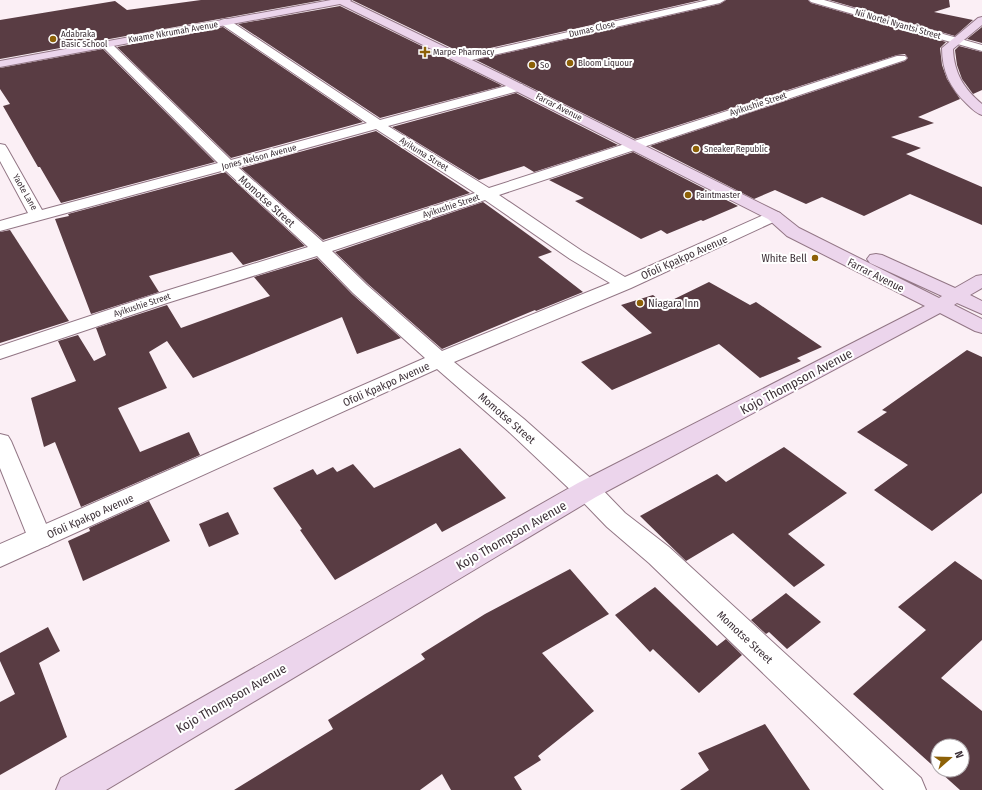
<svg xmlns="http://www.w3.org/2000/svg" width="982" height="790" viewBox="0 0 982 790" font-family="'Fira Sans Condensed',sans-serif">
<rect width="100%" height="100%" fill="#fbeff5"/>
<g fill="#593c43" fill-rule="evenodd">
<polygon points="201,0 323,0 0,59 0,20 115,1 127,10"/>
<polygon points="352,0 701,0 464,54"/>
<polygon points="726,0 808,0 811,3 946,42 940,48 942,65 947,79 960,99 918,117 934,123 891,137 921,148 906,154 982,187 982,225 910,194 864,216 822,197 806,204 775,190 754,199 650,146 905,61 908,58 905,54 897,55 635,139 476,60 720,4"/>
<polygon points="829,0 949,0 950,7 934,12 973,20 955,36"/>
<polygon points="340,6 499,84 502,86 380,118 238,24"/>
<polygon points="223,27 363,122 231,158 117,47"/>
<polygon points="982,27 982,43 967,39"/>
<polygon points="959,46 982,52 982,90 973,94 962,79 957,65 955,50"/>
<polygon points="103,49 215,162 61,203 40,167 38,167 3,106 10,104 0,89 0,68"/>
<polygon points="516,93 618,145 534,172 524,166 479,180 392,127"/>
<polygon points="376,131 470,193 323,240 241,168"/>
<polygon points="633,152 738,206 703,221 701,220 667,234 661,230 641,239 575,201 584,198 549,180"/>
<polygon points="225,172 305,246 243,265 232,252 149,276 159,292 91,314 55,219 69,216 68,214"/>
<polygon points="483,202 552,252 538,257 583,292 536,311 535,310 442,349 368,284 335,252"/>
<polygon points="10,230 69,321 0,343 0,232"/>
<polygon points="317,258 352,294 401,338 357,354 342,317 193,378 167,341 149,352 167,388 118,408 140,452 189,432 200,455 81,507 55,442 44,447 31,398 76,381 58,341 78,335 94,361 106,355 96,328 167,305 181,328 270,296 254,277"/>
<polygon points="709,282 750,305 756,302 822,347 797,358 801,361 760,378 719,344 612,390 581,362 652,333 621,305 653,295 664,304"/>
<polygon points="967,350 982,357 982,493 932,531 874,490 908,465 857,432 887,412 882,410"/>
<polygon points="784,447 847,493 788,534 825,565 794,587 733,533 686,561 640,516 717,474 726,482"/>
<polygon points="460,448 506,498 442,532 436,523 335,580 300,530 302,529 273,488 313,469 317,475 333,467 337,472 353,464 374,488"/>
<polygon points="149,501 170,541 83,581 68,541 90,531 89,528"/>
<polygon points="228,512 239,534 209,547 199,524"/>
<path d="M955,561l27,19v60l-41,38 41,33v79h-22l-107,-96 73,-64 -28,-23zM938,746h24v24h-24z"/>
<polygon points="570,569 609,614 542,653 594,711 538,756 541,760 514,777 522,790 451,790 442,774 420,790 234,790 333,729 328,720 425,659 421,654 485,614"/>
<polygon points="655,587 717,646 726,639 742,655 699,693 653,649 650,652 615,615"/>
<polygon points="786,593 821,622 787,649 769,632 766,634 751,620"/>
<polygon points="48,627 60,651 39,663 67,737 0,775 0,702 15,694 0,661 0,653"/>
<polygon points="765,724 810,790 680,790 709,770 698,753"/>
</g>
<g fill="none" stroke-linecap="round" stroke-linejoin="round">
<defs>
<polygon id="pedestrian" points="0,434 8,436 11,441 52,538 49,545 40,548 31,545 28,538 0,468"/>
<g id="minor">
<polygon points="708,0 725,0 720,3 463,62 459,61 457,59 459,57 463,56"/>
<polygon points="809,0 824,0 982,45 982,51 811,2"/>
<path d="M225,19l4,1 151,100 134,-36h8l2,3 -2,3 -134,36 101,62 408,-132h8l2,2 -2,2 -406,135 83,56 43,26 143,-64 6,-2 6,2 2,3 -2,3 -149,69 -177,74 70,57 72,64 29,30 44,34 252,231 5,12h-42l-235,-227 -42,-36 -29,-30 -70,-66 -71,-62 -437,198v-23l425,-186 -72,-65 -36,-37 -150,47 -167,56v-13l153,-51 155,-48 -83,-77 -225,61v-10l28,-8 -28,-52v-17l5,1 2,3 35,62 176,-47 -116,-117 -1,-2 1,-2h8l121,118 136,-37 -146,-99 -1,-2 1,-2zM376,129l99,64 -152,49 -85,-75zM485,200l85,59 40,24 -168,68 -75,-66 -35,-34z"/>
</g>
<g id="secondary">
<polygon points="331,0 351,0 350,1 509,78 780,213 799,228 939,298 942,296 870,263 867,259 870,255 876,254 882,255 955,288 976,276 982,275 982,288 970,295 982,301 982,314 957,303 954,305 982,319 982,333 975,331 940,313 596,497 106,790 56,790 61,778 578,483 925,306 787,236 768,219 500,83 340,4 0,67 0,61"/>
<path d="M982,17v8l-29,24c1,24 11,40 29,55v11c-6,-2 -10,-6 -15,-11 -17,-16 -25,-33 -25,-56l36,-30z"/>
</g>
</defs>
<use href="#pedestrian" stroke="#927685" stroke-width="2"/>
<use href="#minor" stroke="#927685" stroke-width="2"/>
<use href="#secondary" stroke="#927685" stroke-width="2"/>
<use href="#pedestrian" fill="#fff" fill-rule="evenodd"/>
<use href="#minor" fill="#fff" fill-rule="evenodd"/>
<use href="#secondary" fill="#ecd5ec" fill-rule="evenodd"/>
</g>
<g fill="#8d6107" stroke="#fff" stroke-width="1.5">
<circle cx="53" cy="39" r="4"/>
<path d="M423 46h4v4h4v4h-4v4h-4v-4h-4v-4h4z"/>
<circle cx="570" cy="63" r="4"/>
<circle cx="532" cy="65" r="4"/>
<circle cx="696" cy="149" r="4"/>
<circle cx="688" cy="195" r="4"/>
<circle cx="815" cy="258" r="4"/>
<circle cx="640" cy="303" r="4"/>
</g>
<g text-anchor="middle" stroke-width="4" stroke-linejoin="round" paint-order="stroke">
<g font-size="9" fill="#3e3239" stroke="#fff">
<text transform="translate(898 24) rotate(16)" y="3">Nii Nortei Nyantsi Street</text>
<text transform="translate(592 29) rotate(-13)" y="3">Dumas Close</text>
<text transform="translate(173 32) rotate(-10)" y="3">Kwame Nkrumah Avenue</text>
<text transform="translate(758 104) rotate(-18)" y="3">Ayikushie Street</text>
<text transform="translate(559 107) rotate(27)" y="3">Farrar Avenue</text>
<text transform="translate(424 154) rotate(32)" y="3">Ayikuma Street</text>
<text transform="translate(259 157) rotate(-15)" y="3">Jones Nelson Avenue</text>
<text transform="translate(25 192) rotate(60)" y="3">Yaote Lane</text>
<text transform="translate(451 206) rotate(-18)" y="3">Ayikushie Street</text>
<text transform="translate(142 305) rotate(-18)" y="3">Ayikushie Street</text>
</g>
<g font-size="9" fill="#3e3239" stroke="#fff" text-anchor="start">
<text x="61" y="37">Adabraka<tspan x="61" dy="10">Basic School</tspan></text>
<text x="433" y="55">Marpe Pharmacy</text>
<text x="578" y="66">Bloom Liquour</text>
<text x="540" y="68">So</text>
<text x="704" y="152">Sneaker Republic</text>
<text x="696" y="198">Paintmaster</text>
</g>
<g font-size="11" fill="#3e3239" stroke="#fff">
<text transform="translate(267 201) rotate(42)" y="4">Momotse Street</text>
<text transform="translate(684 257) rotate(-24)" y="4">Ofoli Kpakpo Avenue</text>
<text transform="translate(876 275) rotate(27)" y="4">Farrar Avenue</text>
<text transform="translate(386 384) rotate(-24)" y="4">Ofoli Kpakpo Avenue</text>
<text transform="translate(507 418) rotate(41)" y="4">Momotse Street</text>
<text transform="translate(90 516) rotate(-24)" y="4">Ofoli Kpakpo Avenue</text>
<text transform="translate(745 637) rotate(43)" y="4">Momotse Street</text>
</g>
<g font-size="11" fill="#3e3239" stroke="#fff" text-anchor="end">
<text x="807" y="262">White Bell</text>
<text x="648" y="307" text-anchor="start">Niagara Inn</text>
</g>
<g font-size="13" fill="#3e3239" stroke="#fff">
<text transform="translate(796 381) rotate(-28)" y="5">Kojo Thompson Avenue</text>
<text transform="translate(511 535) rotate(-30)" y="5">Kojo Thompson Avenue</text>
<text transform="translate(231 698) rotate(-30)" y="5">Kojo Thompson Avenue</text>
</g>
</g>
<g transform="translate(950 758) rotate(70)"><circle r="19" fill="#ffffff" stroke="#b2adb0"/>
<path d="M0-3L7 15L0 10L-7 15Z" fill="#8d6107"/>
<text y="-6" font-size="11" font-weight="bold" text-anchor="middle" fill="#3e3239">N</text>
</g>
</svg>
